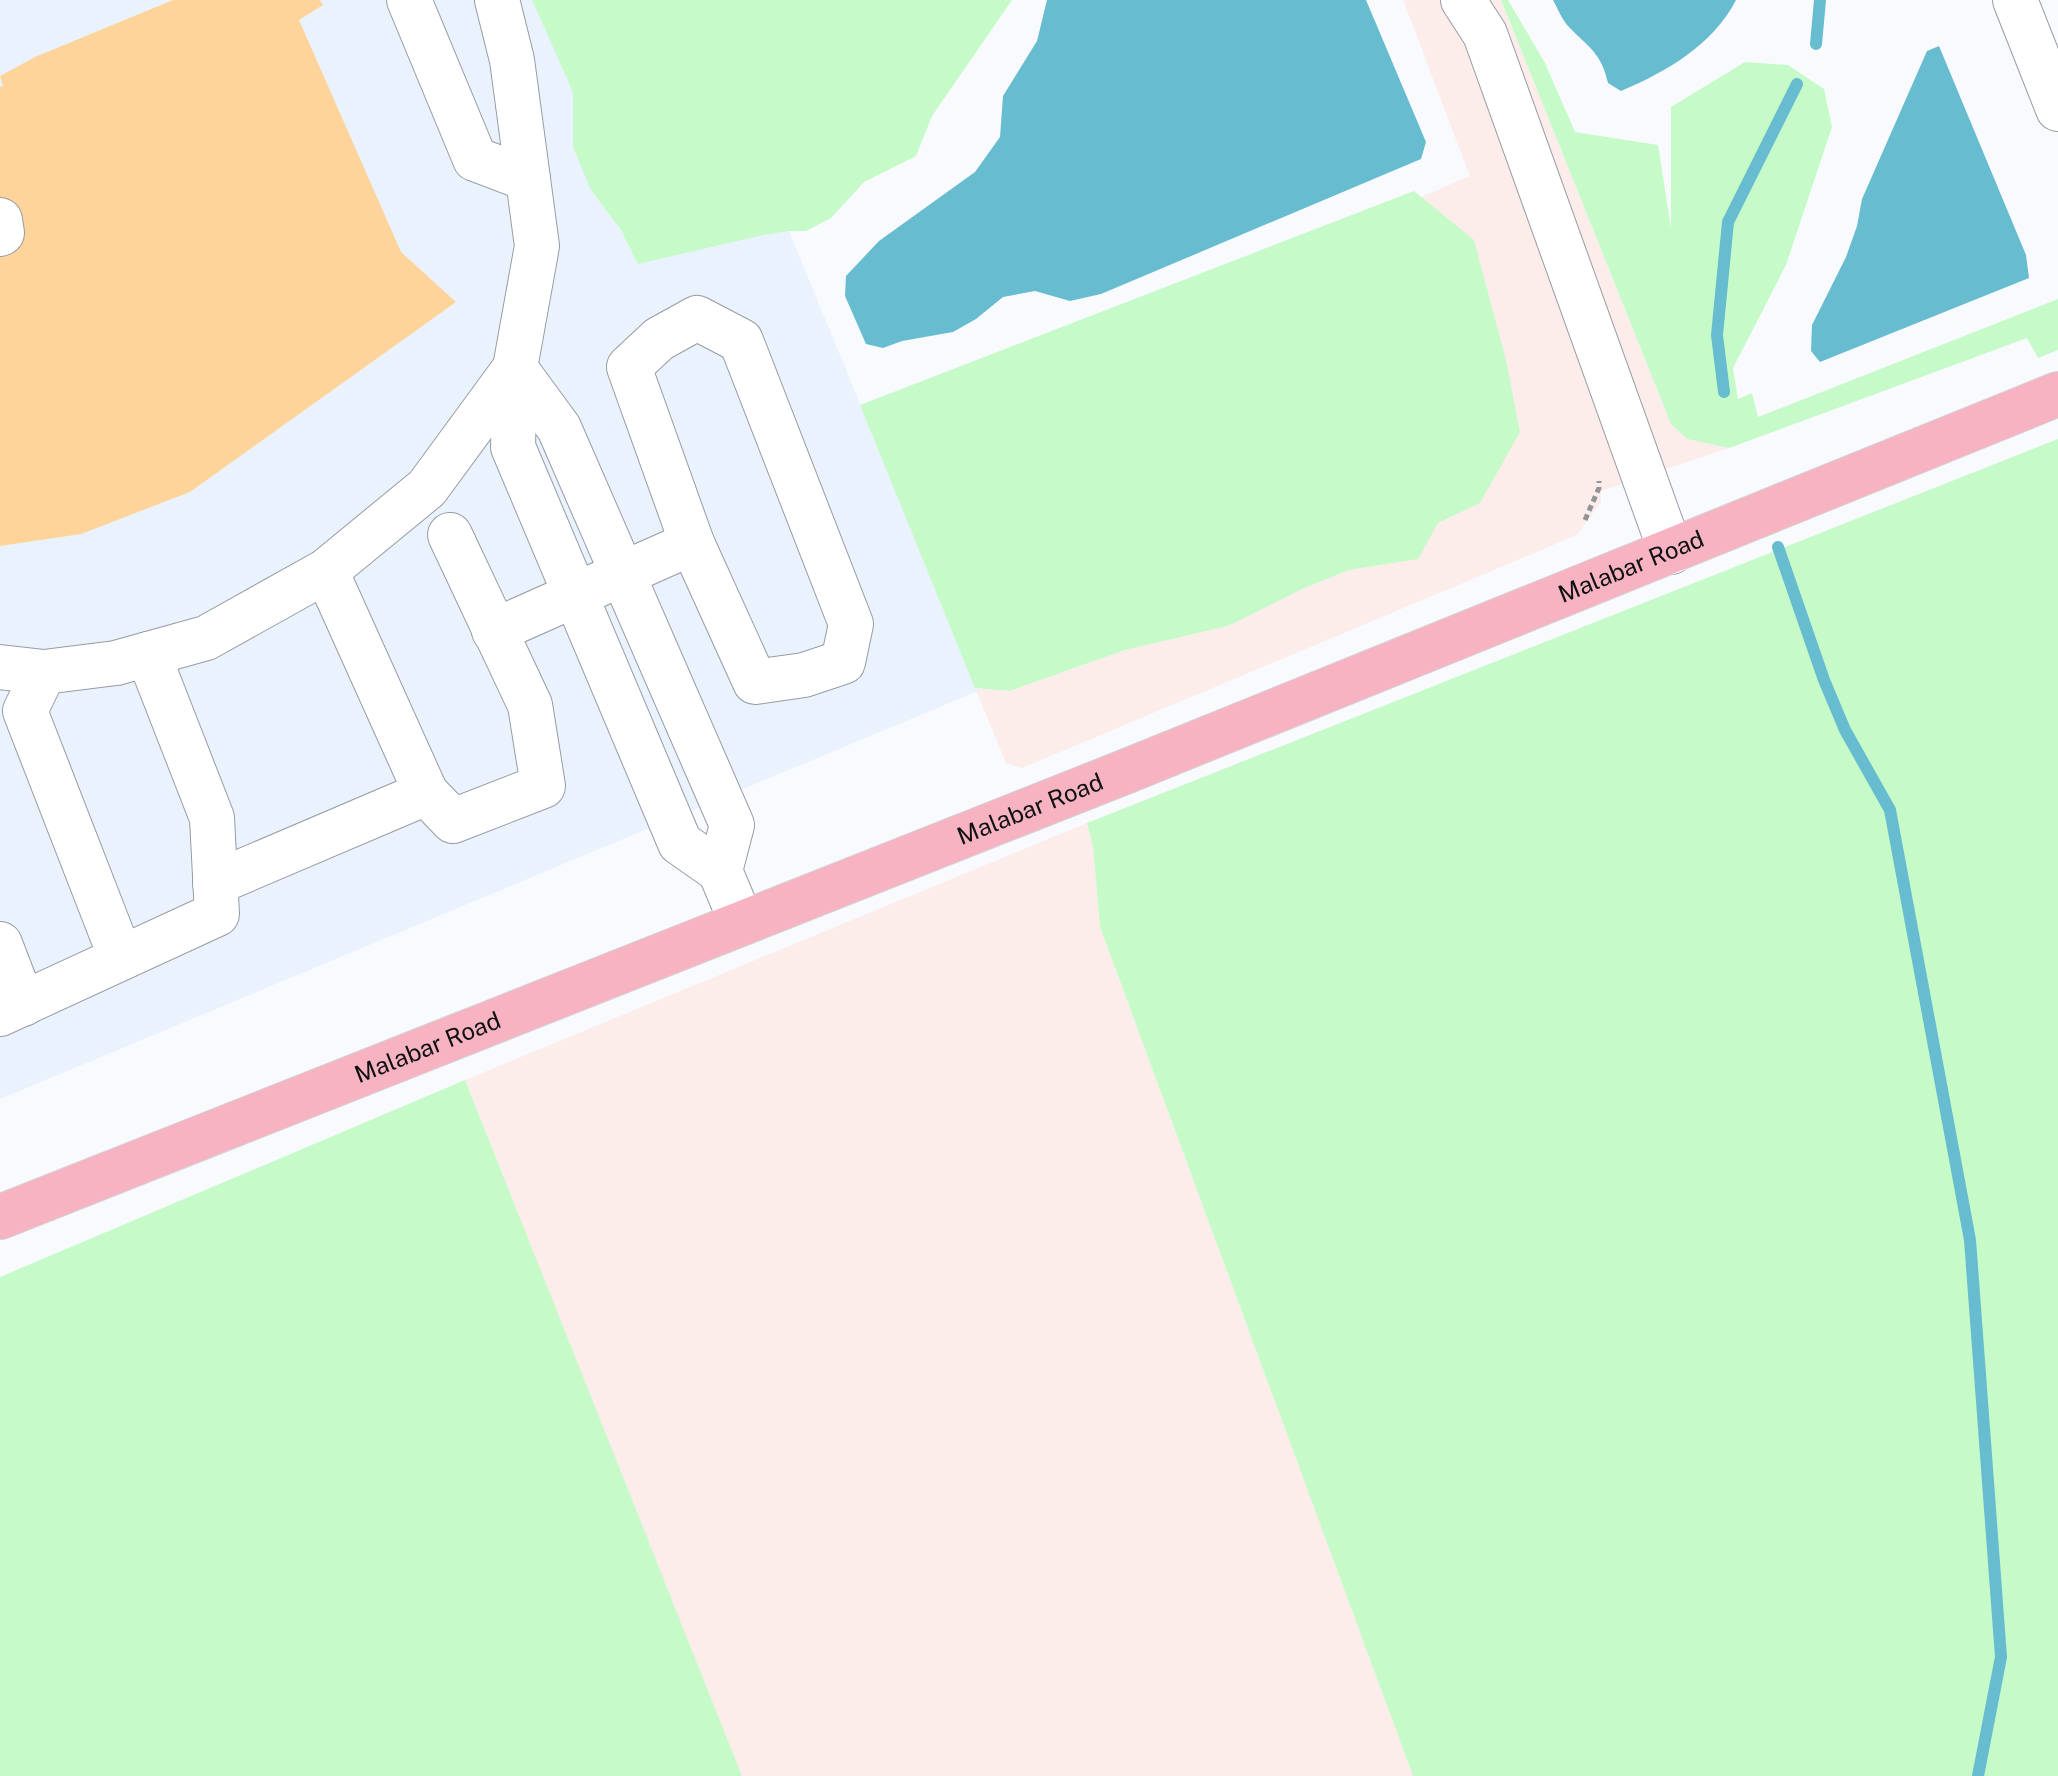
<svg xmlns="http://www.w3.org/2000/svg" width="2058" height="1776" viewBox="0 0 2058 1776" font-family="'Public Sans',sans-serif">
<rect width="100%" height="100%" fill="#f8fafe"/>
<g fill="#fcecea">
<polygon points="1403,0 1501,0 1671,424 1687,439 1729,448 1601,491 1601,502 1577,535 1022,768 1006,763 975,688 1010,691 1125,650 1228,626 1302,589 1349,570 1417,559 1438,523 1480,503 1421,197 1470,176"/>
<polygon points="1087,823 1093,847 1100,927 1413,1776 741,1776 465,1080"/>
</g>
<polygon fill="#e9f2fd" points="0,0 566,0 768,180 978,691 0,1099"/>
<g fill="#c6fbc9">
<polygon points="532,0 1012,0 932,116 916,156 864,182 831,218 806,231 789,231 763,235 638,264 621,230 591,190 573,147 573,92"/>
<polygon points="1501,0 1508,0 1545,63 1575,132 1658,145 1671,228 1671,107 1745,62 1788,65 1824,89 1832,127 1786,265 1733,368 1738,399 1752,393 1758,417 2058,299 2058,350 2038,358 2027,338 1729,448 1687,439 1671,424"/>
<polygon points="1414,191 1474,240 1506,360 1520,432 1480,503 1438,523 1418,559 1349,570 1302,589 1228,626 1125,650 1010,691 975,688 860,405"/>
<polygon points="2058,439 2058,1776 1413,1776 1100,927 1093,847 1087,823"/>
<polygon points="465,1080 742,1776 0,1776 0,1277"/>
</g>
<g fill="#67bcd0">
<polygon points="1047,0 1366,0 1426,142 1421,159 1101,294 1070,301 1035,291 1003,297 976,319 953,332 902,341 883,348 866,344 845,296 846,276 879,241 975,172 1000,137 1003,96 1037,41"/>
<path d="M1553,0h183c-23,45 -70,72 -115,91l-13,-8c-7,-31 -19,-35 -39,-56 -7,-7 -11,-18 -16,-27z"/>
<polygon points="1939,46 2026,255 2029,278 1820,362 1811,351 1812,325 1846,257 1857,226 1862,199 1927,51"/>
</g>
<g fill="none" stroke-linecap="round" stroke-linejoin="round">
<g stroke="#67bcd0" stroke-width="12">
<polyline points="1816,44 1820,0"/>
<polyline points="1724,392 1717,335 1728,222 1797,84"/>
<polyline points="1778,547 1824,680 1845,730 1890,810 1970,1240 2001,1657 1978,1776"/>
</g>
</g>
<polygon fill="#fed49a" points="173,0 320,0 323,5 299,20 401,252 456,302 190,492 81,534 0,546 0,87 3,86 0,76 35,57"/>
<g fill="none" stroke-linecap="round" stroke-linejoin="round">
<defs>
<g id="minor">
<polyline points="409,0 475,159 528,179"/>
<polyline points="497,0 512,60 537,246 515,368 513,447 680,843 720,871 741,921"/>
<polyline points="1463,0 1485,34 1671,552"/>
<polyline points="2015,0 2058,109"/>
<polyline points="0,220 2,233 0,234"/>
<polygon points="697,318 741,341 851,624 843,662 804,675 755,682 692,543 629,367 659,339"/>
<polyline points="515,368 559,428 732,825 720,871"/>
<polyline points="326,571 426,793 453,821 543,786 530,705 450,535"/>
<polyline points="494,631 692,543"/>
<polyline points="0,667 44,672 116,663 206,638 326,571 427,488 515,368"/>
<polyline points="44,672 25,711 121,958"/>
<polyline points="215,883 426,793"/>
<polyline points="0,944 23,1004"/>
<polyline points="0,1014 217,914 212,818 148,654"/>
</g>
<g id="major">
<path id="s1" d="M0,1217l1127,-446 931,-377"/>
</g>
</defs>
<use href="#minor" stroke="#969ca3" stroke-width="46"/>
<use href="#major" stroke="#d4d4d4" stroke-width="46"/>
<polyline stroke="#939598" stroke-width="5" stroke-dasharray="6 4" stroke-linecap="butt" points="1585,520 1599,488 1599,481"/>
<use href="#minor" stroke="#fff" stroke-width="44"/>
<use href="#major" stroke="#f7b3c2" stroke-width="44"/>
</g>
<g text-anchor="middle" stroke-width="6" stroke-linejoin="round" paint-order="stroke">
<g font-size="24" fill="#0e1012" stroke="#fff">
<text dy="8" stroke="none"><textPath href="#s1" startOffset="1756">Malabar Road</textPath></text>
<text dy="8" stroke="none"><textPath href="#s1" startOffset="1108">Malabar Road</textPath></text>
<text dy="8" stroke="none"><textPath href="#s1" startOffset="460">Malabar Road</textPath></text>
</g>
</g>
</svg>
